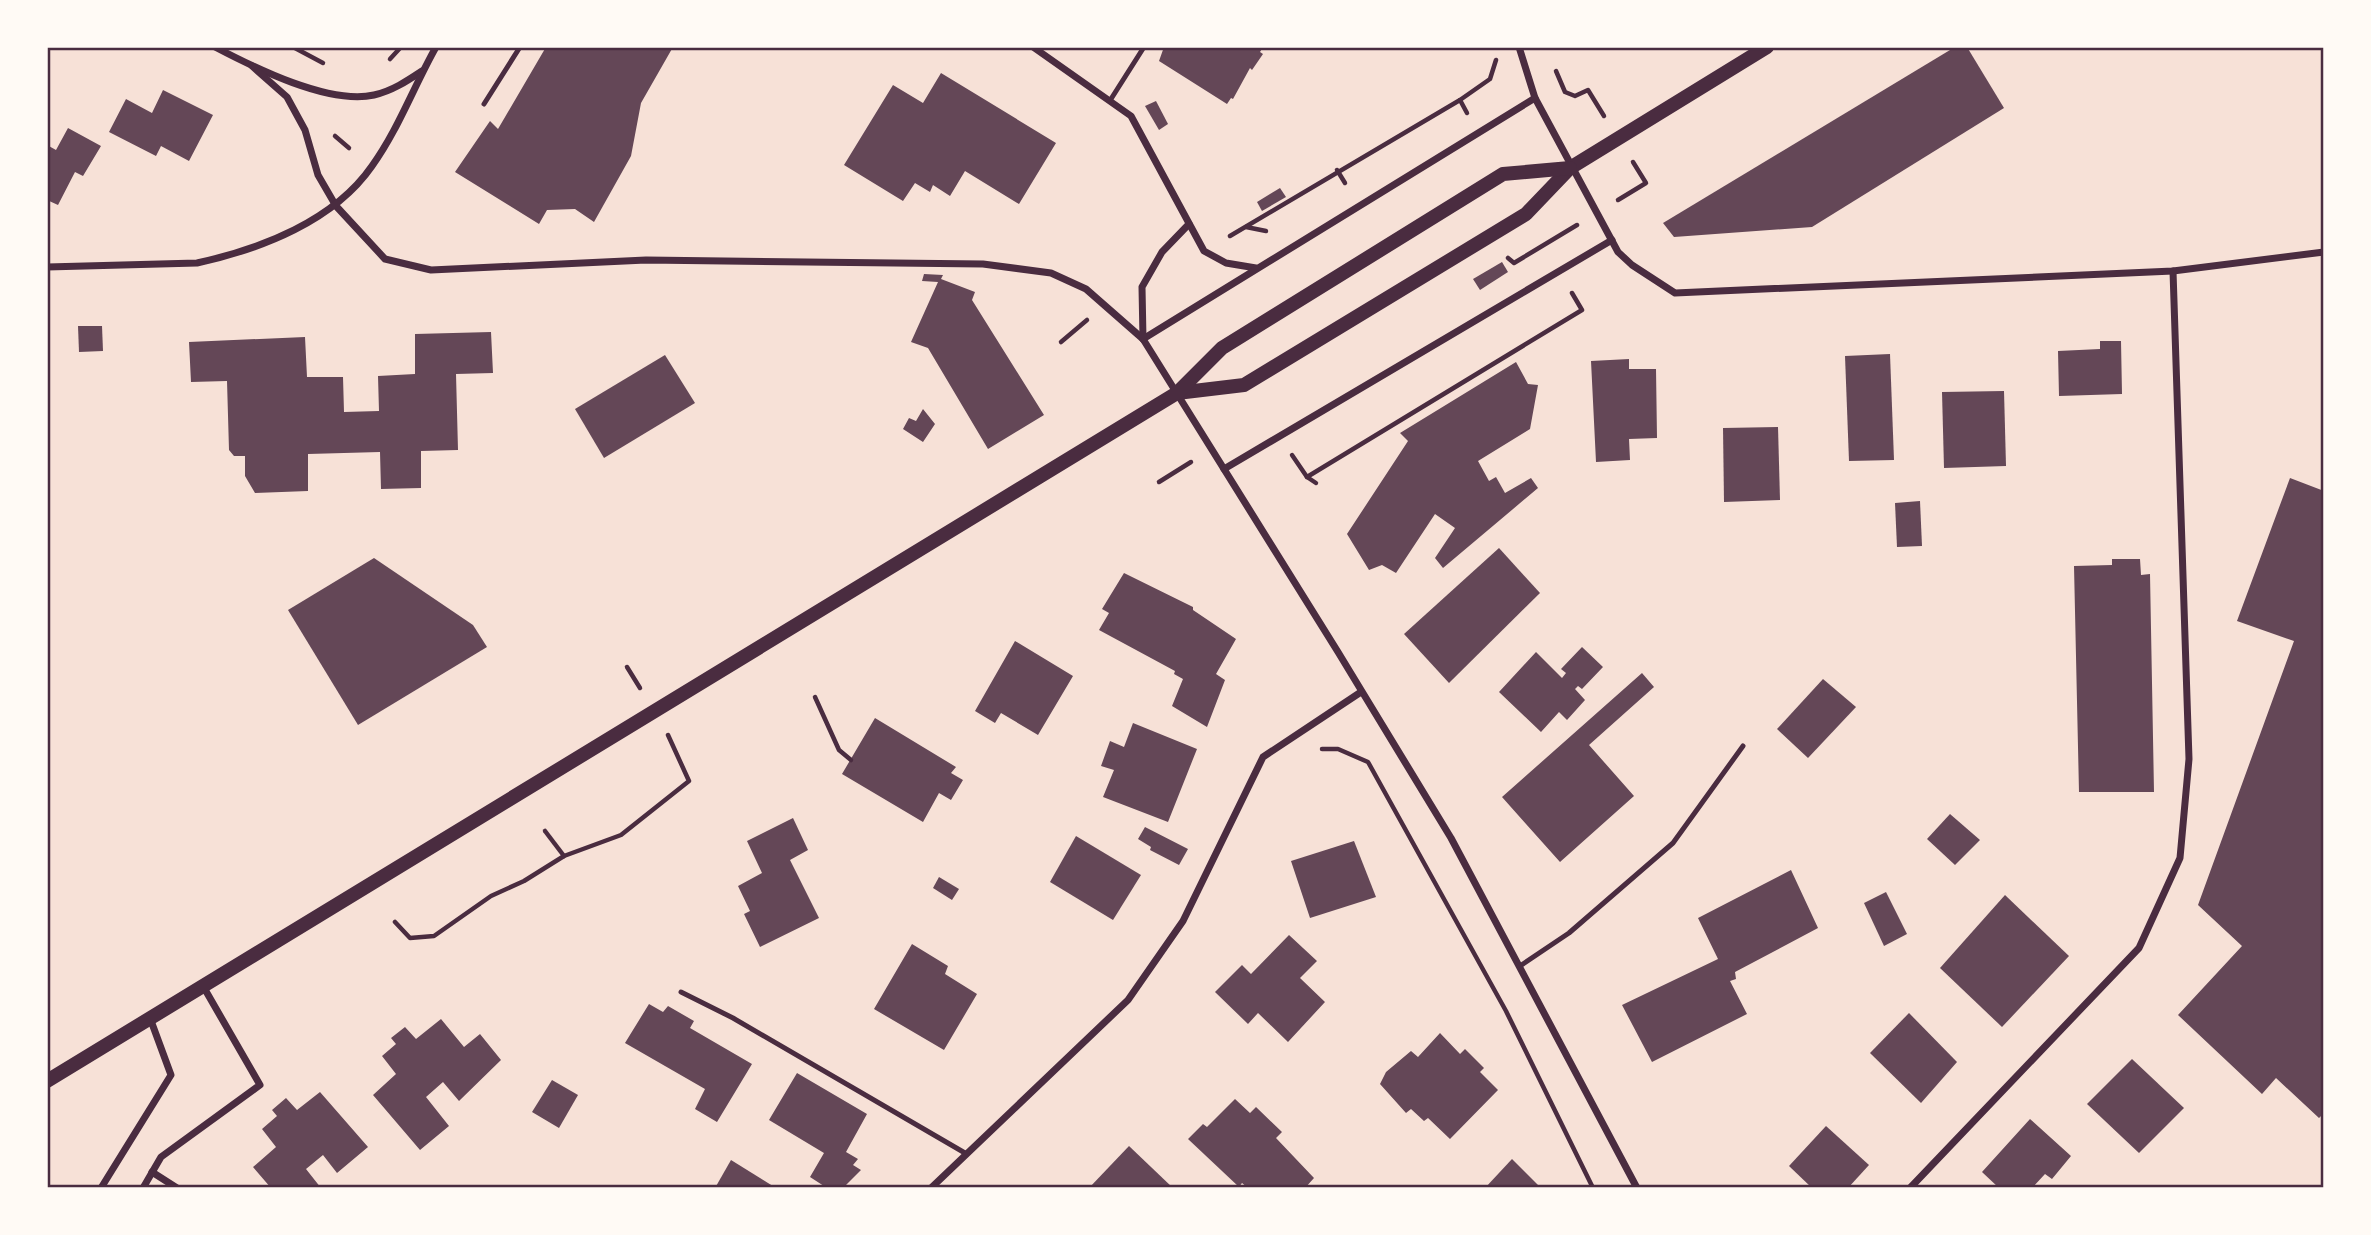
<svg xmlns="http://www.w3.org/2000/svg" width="2371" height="1235" viewBox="0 0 2371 1235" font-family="'Open Sans',sans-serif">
<rect width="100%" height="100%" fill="#f7e1d7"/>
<g fill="#644757">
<polygon points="546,47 673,47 641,103 631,156 594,222 575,209 547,210 539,224 455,172 490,121 498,129"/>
<polygon points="1164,47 1263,47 1260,52 1263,54 1252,70 1250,68 1233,99 1231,98 1227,104 1159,61"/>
<polygon points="1955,47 1967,47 2004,108 1812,227 1674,237 1663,223"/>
<polygon points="941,73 1056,143 1019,204 965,171 950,196 933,185 930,192 915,183 903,201 844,165 893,85 923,103"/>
<polygon points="163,90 213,115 189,161 161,146 156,156 109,132 126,99 152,113"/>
<polygon points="1156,101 1168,124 1159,130 1145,106"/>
<polygon points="68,128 101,146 83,176 75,172 58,205 47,200 47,145 56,150"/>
<polygon points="1280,188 1286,197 1262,211 1257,202"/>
<polygon points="1502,262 1508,272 1480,290 1473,279"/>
<polygon points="924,274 943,275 941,279 975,292 972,300 1044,415 988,449 928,348 911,342 938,282 922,281"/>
<polygon points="78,326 102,326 103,351 79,352"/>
<polygon points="491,332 493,373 456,374 458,450 421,451 421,488 381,489 380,452 308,454 308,491 255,493 245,476 245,456 234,456 229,450 227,381 191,382 189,342 305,337 307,377 343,377 344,412 379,411 378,376 415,374 415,334"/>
<polygon points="2100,341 2121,341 2122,394 2059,396 2058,351 2100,349"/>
<polygon points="1890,354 1894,460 1849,461 1845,356"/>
<polygon points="665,355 695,403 604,458 575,409"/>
<polygon points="1629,359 1629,369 1656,369 1657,438 1629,439 1630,460 1596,462 1591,361"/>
<polygon points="1516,362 1528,384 1538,385 1530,429 1478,461 1489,481 1496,477 1505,493 1531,478 1538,488 1443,568 1435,558 1455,528 1435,514 1396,573 1382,565 1369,570 1347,534 1408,441 1400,433"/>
<polygon points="2004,391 2006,466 1944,468 1942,392"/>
<polygon points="923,409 935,424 923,442 903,429 909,418 916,421"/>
<polygon points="1778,427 1780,500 1724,502 1723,428"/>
<polygon points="2290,478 2324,491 2324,1113 2319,1118 2276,1078 2262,1094 2178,1015 2242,946 2198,905 2294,641 2237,621"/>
<polygon points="1920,501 1922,546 1897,547 1895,503"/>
<polygon points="1499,548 1540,593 1449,683 1404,634"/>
<polygon points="374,558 473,625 487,647 358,725 288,610"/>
<polygon points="2112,559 2140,559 2141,575 2150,574 2154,792 2079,792 2074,566 2112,565"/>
<polygon points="1124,573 1193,607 1193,610 1236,639 1216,674 1225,680 1207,727 1172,706 1183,679 1174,674 1175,671 1099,630 1109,613 1102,609"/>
<polygon points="1015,641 1073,676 1038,735 1001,713 995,723 975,711"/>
<polygon points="1582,647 1603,667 1582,689 1578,686 1575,689 1585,700 1567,720 1559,712 1541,732 1499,692 1536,652 1562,678 1566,673 1561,669"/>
<polygon points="1642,673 1654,687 1589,745 1634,796 1560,862 1502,797"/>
<polygon points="1823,679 1856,707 1808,758 1777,729"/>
<polygon points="875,718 956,767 951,773 963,780 951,800 939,793 923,822 842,774"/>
<polygon points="1133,723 1197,749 1168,822 1103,797 1114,770 1101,766 1110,741 1124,747"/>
<polygon points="1950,814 1980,840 1955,865 1927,839"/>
<polygon points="793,818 808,850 790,860 819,918 760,947 744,914 750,911 738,886 762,873 747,841"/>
<polygon points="1145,827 1188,849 1179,865 1150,850 1151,847 1138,839"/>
<polygon points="1076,836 1141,875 1113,920 1050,882"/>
<polygon points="1354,841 1376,897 1310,918 1291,861"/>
<polygon points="1791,870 1818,928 1735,972 1736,979 1730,981 1747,1014 1652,1062 1622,1005 1718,959 1698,918"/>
<polygon points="939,877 959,889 952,900 933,888"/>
<polygon points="1886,892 1907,934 1884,946 1864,903"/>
<polygon points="2005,895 2069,956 2002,1027 1940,968"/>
<polygon points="1289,935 1317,961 1300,978 1325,1002 1288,1042 1258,1013 1248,1024 1215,992 1242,965 1251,974"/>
<polygon points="912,944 948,966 945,974 977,994 944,1050 874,1009"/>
<polygon points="649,1004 663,1012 668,1006 694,1021 690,1028 752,1064 717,1122 695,1109 705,1089 625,1043"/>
<polygon points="1909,1013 1957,1062 1921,1103 1870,1053"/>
<polygon points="441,1019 464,1047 480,1034 501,1060 459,1101 443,1082 426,1097 449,1126 420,1150 373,1095 396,1074 382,1056 396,1044 391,1038 405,1027 416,1039"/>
<polygon points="1440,1033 1460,1054 1465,1049 1484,1068 1480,1072 1498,1090 1450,1139 1428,1118 1424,1121 1411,1109 1406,1113 1380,1084 1386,1072 1411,1051 1418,1057"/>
<polygon points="2132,1059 2184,1108 2139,1153 2087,1104"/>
<polygon points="797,1073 867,1114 846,1152 858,1159 853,1165 861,1170 843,1188 827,1188 810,1177 824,1153 769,1120"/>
<polygon points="552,1080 578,1095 559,1128 532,1112"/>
<polygon points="320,1092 368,1147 337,1173 323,1155 306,1169 321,1188 271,1188 253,1167 276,1147 262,1129 277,1116 272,1110 286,1098 297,1110"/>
<polygon points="1235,1099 1250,1113 1256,1107 1282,1132 1276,1138 1314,1178 1305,1188 1248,1188 1242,1183 1239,1187 1188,1139 1203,1124 1207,1127"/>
<polygon points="2030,1119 2071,1156 2052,1179 2045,1174 2032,1188 1999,1188 1982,1172"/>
<polygon points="1826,1126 1869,1165 1848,1188 1812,1188 1789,1166"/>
<polygon points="1129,1146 1173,1188 1089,1188"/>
<polygon points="1512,1159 1541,1188 1485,1188"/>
<polygon points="731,1160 776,1188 715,1188"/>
</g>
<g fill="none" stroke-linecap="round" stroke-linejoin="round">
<g stroke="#4a2c40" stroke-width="4.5">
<polyline points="293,47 323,63"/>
<polyline points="390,59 401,47"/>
<polyline points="1556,71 1565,92 1575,96 1588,90 1604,116"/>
<polyline points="1460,100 1467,113"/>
<polyline points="335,136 349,148"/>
<polyline points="1337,170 1345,183"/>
<polyline points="1618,200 1646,183 1633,162"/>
<polyline points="1246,227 1266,231"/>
<polyline points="1230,236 1460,100 1490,79 1496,60"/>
<polyline points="1508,258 1514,263 1577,225"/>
<polyline points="1061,342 1087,320"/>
<polyline points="1292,455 1307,477 1316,483"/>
<polyline points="1307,477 1582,310 1572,293"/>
<polyline points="1159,482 1191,462"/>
<polyline points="627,667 640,688"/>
<polyline points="815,697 839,750 851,760"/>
<polyline points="1322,749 1338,749 1368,762 1506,1011 1593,1188"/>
<polyline points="545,831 564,856"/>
<polyline points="395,922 410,938 434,936 491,896 524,881 564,856 621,835 689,781 668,735"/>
</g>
<g stroke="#4a2c40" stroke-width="5">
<polyline points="1111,99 1144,47"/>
<polyline points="484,104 520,47"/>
<polyline points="1520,966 1569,933 1673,843 1743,746"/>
<polyline points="681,992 733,1018 965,1153"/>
</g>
<g stroke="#4a2c40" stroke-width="7">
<path d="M215,47c40,21 114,58 159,48 18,-4 33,-14 48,-24"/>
<polyline points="1033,47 1131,116 1204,251 1226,263 1256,268"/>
<polyline points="1519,47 1535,98 1618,252 1632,265 1675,293 2173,271 2324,252"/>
<polyline points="252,66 287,97 305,130 318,175 336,206 385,259 431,270 646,260 983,264 1051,273 1086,289 1143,339 1338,652 1451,838 1637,1188"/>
<path d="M47,267l150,-4c64,-14 137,-42 175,-97 26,-36 42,-80 64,-119"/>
<polyline points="1143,339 1535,98"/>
<polyline points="1143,339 1142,287 1162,252 1189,224"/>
<polyline points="1224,469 1612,240"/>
<polyline points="152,1172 177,1188"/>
<polyline points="101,1188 171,1075 150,1018"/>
<polyline points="143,1188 161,1157 260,1085 203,986"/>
<polyline points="931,1188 1128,1000 1183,921 1263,757 1361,692"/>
<polyline points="1910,1188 2139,948 2180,858 2189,759 2173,271"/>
</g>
<g stroke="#4a2c40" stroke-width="14">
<polyline points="1177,393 1244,385 1526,214 1570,168 1767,47"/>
<polyline points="47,1081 1177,393 1222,348 1503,174 1570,168"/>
</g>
</g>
<rect width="2371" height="1235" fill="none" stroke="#fffaf5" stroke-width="98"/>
<rect x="49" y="49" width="2273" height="1137" fill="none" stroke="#4a2c40" stroke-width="2.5"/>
</svg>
